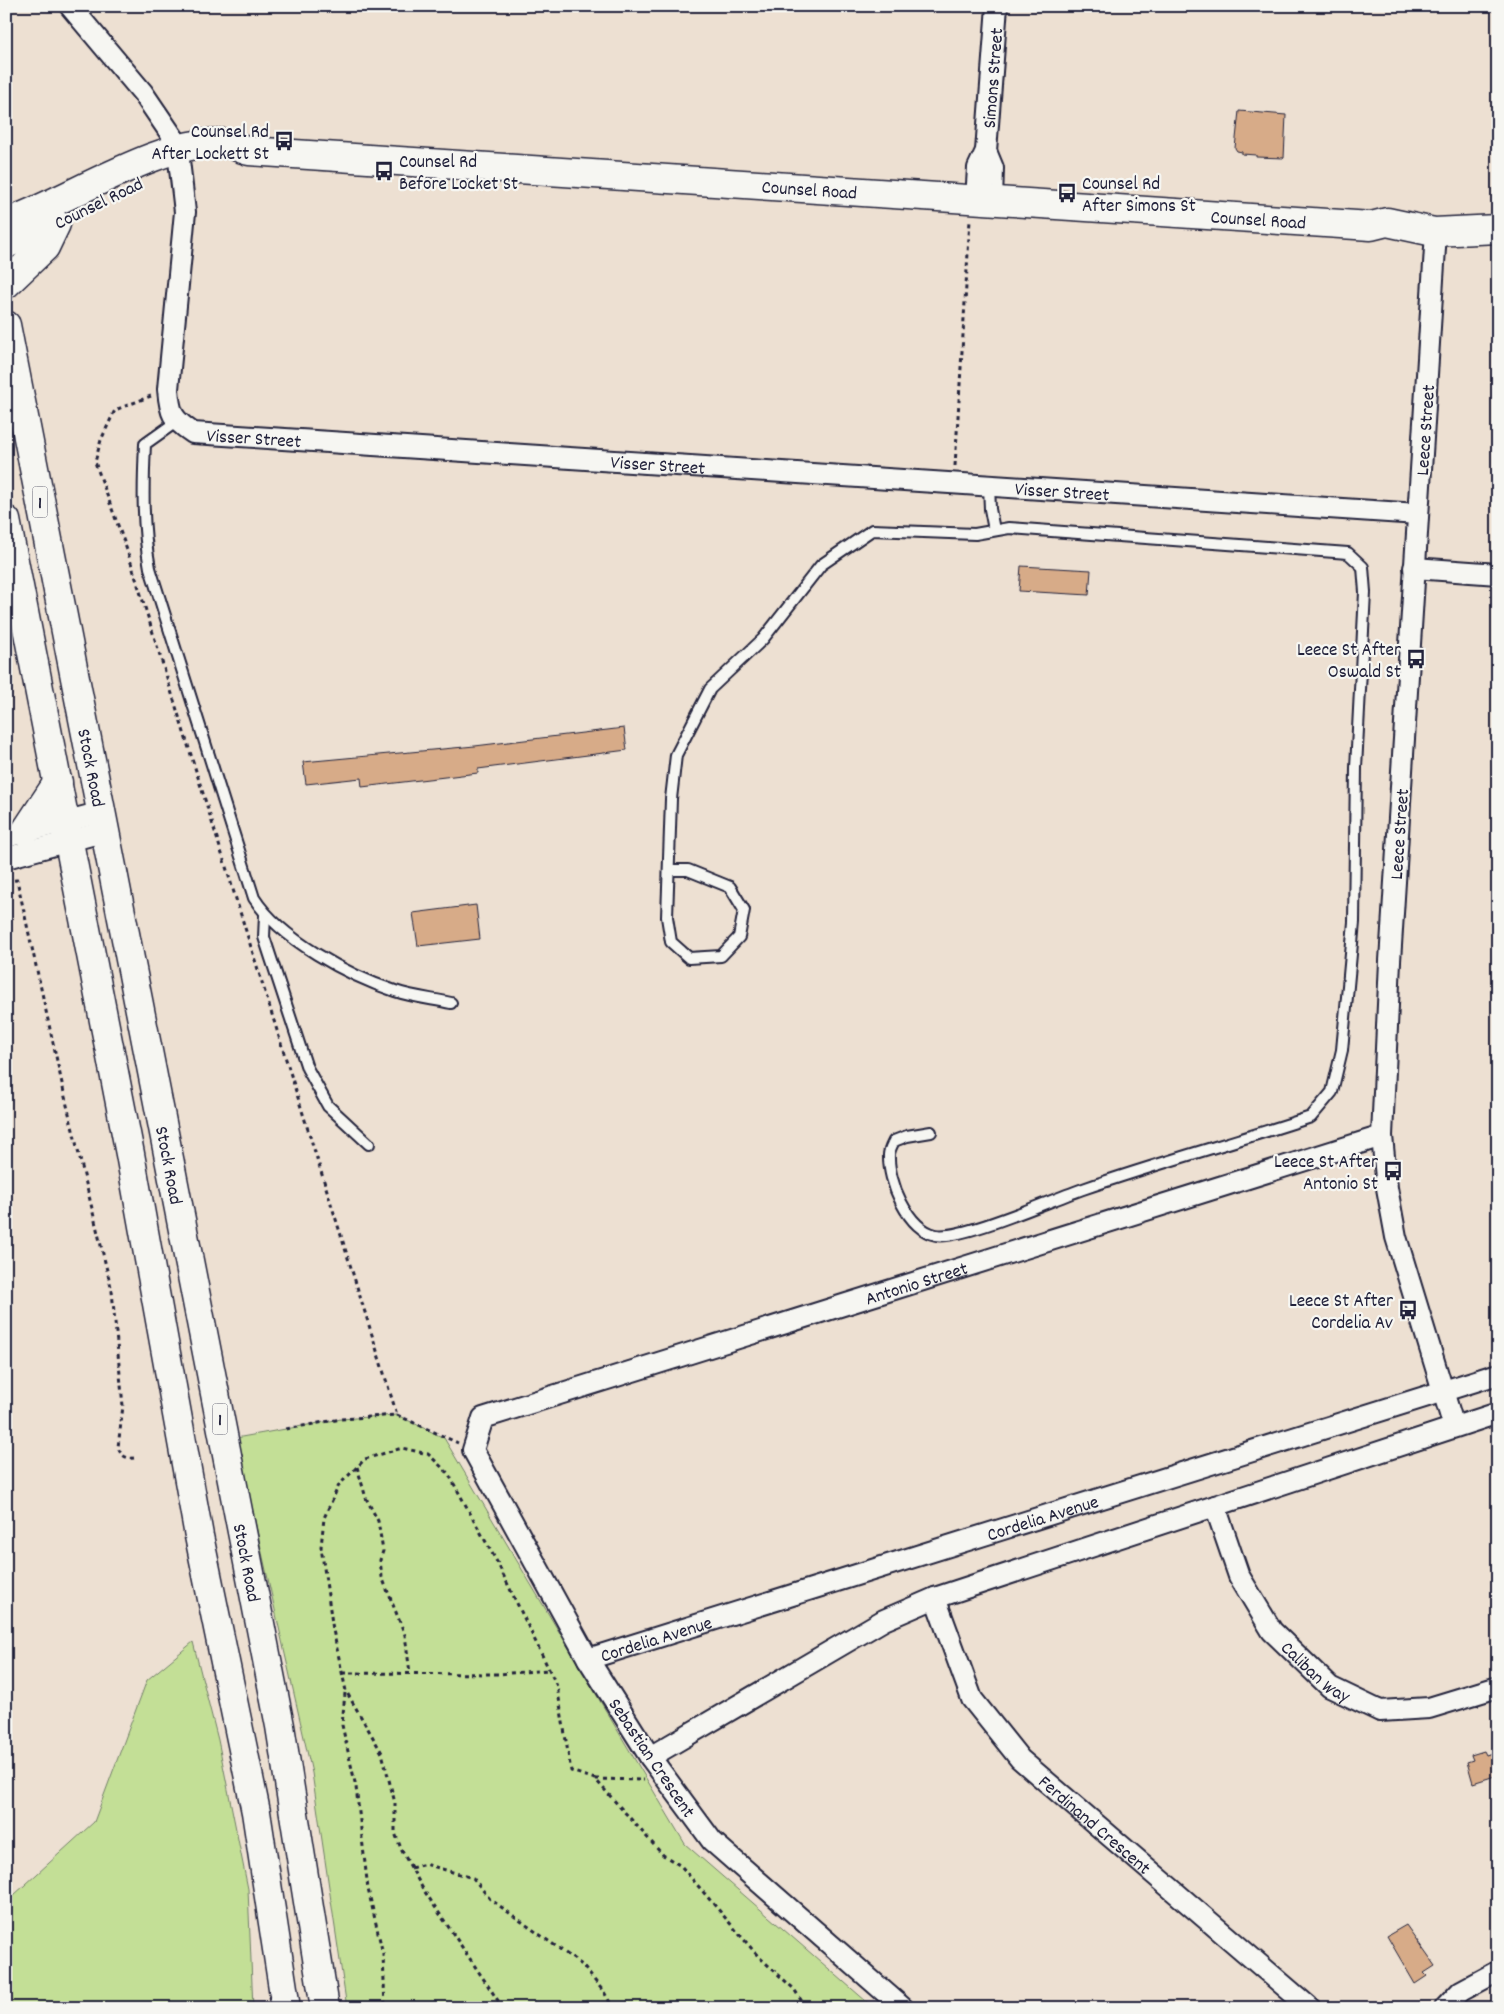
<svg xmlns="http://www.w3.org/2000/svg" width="1504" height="2014" viewBox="0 0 1504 2014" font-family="Dekko,sans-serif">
<rect width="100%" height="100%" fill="#ede0d2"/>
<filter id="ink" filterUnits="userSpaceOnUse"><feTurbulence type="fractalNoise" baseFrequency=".02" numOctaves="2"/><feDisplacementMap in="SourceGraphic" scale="10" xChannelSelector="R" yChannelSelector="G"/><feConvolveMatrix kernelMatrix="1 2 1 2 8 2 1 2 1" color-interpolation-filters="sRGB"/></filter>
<g filter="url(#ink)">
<g fill="#c3df96" stroke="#728068">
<polygon points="397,1415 444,1438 685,1844 874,2008 347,2008 312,1773 236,1438 341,1419"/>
<polygon points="193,1642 218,1740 248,1889 253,2008 6,2008 6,1899 14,1895 94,1822 147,1680"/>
</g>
<g fill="#d7ab88" stroke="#22223b">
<polygon points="1239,111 1286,115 1284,158 1256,157 1256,155 1242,154 1242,152 1237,151 1235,148"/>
<polygon points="1021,566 1091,570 1089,595 1019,591"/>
<polygon points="624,728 627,750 478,769 478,773 362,787 361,778 306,784 303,762 475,746"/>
<polygon points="476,905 480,939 418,946 413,913"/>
<polygon points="1484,1751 1486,1755 1498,1751 1498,1775 1473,1783 1467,1762 1473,1760 1471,1755"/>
<polygon points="1406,1925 1435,1966 1424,1973 1427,1976 1415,1984 1387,1936"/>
</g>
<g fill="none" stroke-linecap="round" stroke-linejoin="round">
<defs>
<g id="lane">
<path d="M176,422l-31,22c-2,42 -3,82 5,124l104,330c26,41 95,78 141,93 18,6 38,8 56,12"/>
<polyline points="989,486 990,509 994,530"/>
<path d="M670,870h18l42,17 14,23 -5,27 -18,19 -32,2 -18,-16 -4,-25 4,-118 5,-44 34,-66 53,-50 58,-74 51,-35 103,4 34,-6 339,25 15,14 2,25 -9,176 -2,154 -12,128 -10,42 -21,25c-76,25 -153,46 -228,72 -30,10 -121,51 -147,46 -29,-6 -48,-54 -47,-80 0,-5 3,-10 5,-14l13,-5 24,-4"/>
<polyline points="265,915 264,937 307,1068 328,1106 369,1144"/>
</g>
<g id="street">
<path id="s1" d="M70,6l73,87 34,50 8,69 -17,177c2,25 4,30 25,44l1225,81"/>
<polyline points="986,151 993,168 992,200"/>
<path id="s2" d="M976,200l2,-32 8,-17 11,-145"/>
<polyline points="1436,232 1390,961 1382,1136 1387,1188 1396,1237 1454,1427"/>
<polyline points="1414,568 1498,574"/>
<polyline points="6,837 102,812"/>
<polyline points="6,858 106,831"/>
<path id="s3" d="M1215,1506l24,70 33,55 58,56 50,24 49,-3 69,-21"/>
<path id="s4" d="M935,1598l37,101 48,60 290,249"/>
<path id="s5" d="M588,1659l910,-285"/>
<polyline points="650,1757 884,1620 935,1598 1498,1413"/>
<path id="s6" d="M903,2008l-191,-167 -62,-84 -62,-98 -115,-209 10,-32 899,-282"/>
<polyline points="1445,2008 1461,1991 1498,1971"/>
</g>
<g id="secondary">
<path id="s7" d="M6,223c60,-21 157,-85 218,-80 8,1 17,6 25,8l1122,75 16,-4 47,10 64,-3"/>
<polyline points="6,244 53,225"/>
</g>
<g id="highway">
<polyline points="6,284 45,247 56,224"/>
<path id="s8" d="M6,325l274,1401 45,282"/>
<polyline points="6,520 130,1154 199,1536 256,1812 286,2008"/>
<polyline points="25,832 58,782"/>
</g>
</defs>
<use href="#lane" stroke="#22223b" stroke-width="14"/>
<use href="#street" stroke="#22223b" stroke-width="24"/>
<use href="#secondary" stroke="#22223b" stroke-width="31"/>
<use href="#highway" stroke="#22223b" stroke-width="31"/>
<g stroke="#22223b" stroke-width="3" stroke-dasharray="4 4" stroke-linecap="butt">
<polyline points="151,396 115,410 101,440 95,462 128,553 397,1415"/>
<polyline points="955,466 970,220"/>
<path d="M6,881l11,-1 48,217 47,194 11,115 -5,41c2,8 8,12 16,11"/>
<polyline points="286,1429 341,1419 397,1415 458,1443"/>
<polyline points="357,1467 366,1498 378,1521 383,1551 380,1560 382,1577 405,1635 410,1673"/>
<polyline points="342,1673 498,1674 549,1670"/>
<polyline points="345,1693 342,1725 356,1787 368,1889 383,1954 385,2008"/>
<polyline points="595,1779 644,1780"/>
<polyline points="411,1868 425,1864 473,1878 490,1899 582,1965 604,1992 613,2008"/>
<polyline points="503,2008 423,1889 402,1851 395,1833 395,1803 382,1753 346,1691 333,1630 321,1547 324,1518 339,1485 365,1459 402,1448 428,1454 448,1473 497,1562 557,1686 571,1771 595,1779 663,1855 681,1866 758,1956 794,1989 806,2008"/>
</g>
<use href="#lane" stroke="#f6f6f2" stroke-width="10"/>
<use href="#street" stroke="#f6f6f2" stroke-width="20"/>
<use href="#secondary" stroke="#f6f6f2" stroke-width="28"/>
<use href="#highway" stroke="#f6f6f2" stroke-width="28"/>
</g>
</g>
<defs>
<symbol id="bus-bare" viewBox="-9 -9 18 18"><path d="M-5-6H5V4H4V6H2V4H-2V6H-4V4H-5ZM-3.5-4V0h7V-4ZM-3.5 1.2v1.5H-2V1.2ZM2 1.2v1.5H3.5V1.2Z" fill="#22223b" stroke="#f6f6f2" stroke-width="2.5" paint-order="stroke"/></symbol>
</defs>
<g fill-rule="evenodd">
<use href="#bus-bare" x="270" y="127" width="28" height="28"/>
<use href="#bus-bare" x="370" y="157" width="28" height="28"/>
<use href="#bus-bare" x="1053" y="179" width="28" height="28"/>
<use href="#bus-bare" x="1402" y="645" width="28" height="28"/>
<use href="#bus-bare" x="1379" y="1157" width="28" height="28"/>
<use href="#bus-bare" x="1394" y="1296" width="28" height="28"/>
</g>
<g text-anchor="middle" stroke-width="4.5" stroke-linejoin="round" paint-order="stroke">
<g fill="#f6f6f2" stroke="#626272" stroke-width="1">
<rect x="32.5" y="486.5" width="15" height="31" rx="4"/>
<rect x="212.5" y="1403.5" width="15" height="31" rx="4"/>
</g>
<g font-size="18" font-weight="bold" fill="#22223b">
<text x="40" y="508">1</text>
<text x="220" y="1425">1</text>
</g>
<g font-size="19" fill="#22223b" stroke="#f6f6f2">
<text dy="7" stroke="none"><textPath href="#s2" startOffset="124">Simons Street</textPath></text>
<text dy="7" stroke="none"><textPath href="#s7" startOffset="822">Counsel Road</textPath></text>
<text transform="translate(98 202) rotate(-26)" y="7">Counsel Road</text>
<text dy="7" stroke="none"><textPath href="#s7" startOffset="1272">Counsel Road</textPath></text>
<text transform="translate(1424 430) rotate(-86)" y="7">Leece Street</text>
<text dy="7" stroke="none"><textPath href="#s1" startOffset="536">Visser Street</textPath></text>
<text dy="7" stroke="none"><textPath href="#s1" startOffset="941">Visser Street</textPath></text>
<text dy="7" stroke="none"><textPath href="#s1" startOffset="1346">Visser Street</textPath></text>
<text dy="7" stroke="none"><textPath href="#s8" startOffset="451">Stock Road</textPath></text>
<text transform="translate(1398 834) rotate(-86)" y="7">Leece Street</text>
<text dy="7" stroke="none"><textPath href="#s8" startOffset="856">Stock Road</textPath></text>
<text dy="7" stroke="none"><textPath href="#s6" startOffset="1200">Antonio Street</textPath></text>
<text dy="7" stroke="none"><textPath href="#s5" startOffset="476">Cordelia Avenue</textPath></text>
<text dy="7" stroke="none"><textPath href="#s8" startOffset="1261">Stock Road</textPath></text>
<text dy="7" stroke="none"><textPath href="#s5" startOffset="71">Cordelia Avenue</textPath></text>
<text dy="7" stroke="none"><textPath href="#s3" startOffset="198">Caliban Way</textPath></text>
<text transform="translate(653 1757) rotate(56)" y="7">Sebastian Crescent</text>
<text dy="7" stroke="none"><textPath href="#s4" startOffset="284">Ferdinand Crescent</textPath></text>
</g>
<g font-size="19" fill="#22223b" stroke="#f6f6f2" text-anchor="end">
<text x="269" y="137">Counsel Rd<tspan x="269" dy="22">After Lockett St</tspan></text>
<text x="399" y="167" text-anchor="start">Counsel Rd<tspan x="399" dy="22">Before Locket St</tspan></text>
<text x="1082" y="189" text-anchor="start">Counsel Rd<tspan x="1082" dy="22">After Simons St</tspan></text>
<text x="1401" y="655">Leece St After<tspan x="1401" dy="22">Oswald St</tspan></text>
<text x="1378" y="1167">Leece St After<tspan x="1378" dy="22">Antonio St</tspan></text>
<text x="1393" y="1306">Leece St After<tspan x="1393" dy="22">Cordelia Av</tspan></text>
</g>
</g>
<rect width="1504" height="2014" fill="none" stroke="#f6f6f2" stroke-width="25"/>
<rect x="12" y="12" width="1479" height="1989" fill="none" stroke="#22223b" stroke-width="2" filter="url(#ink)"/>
</svg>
